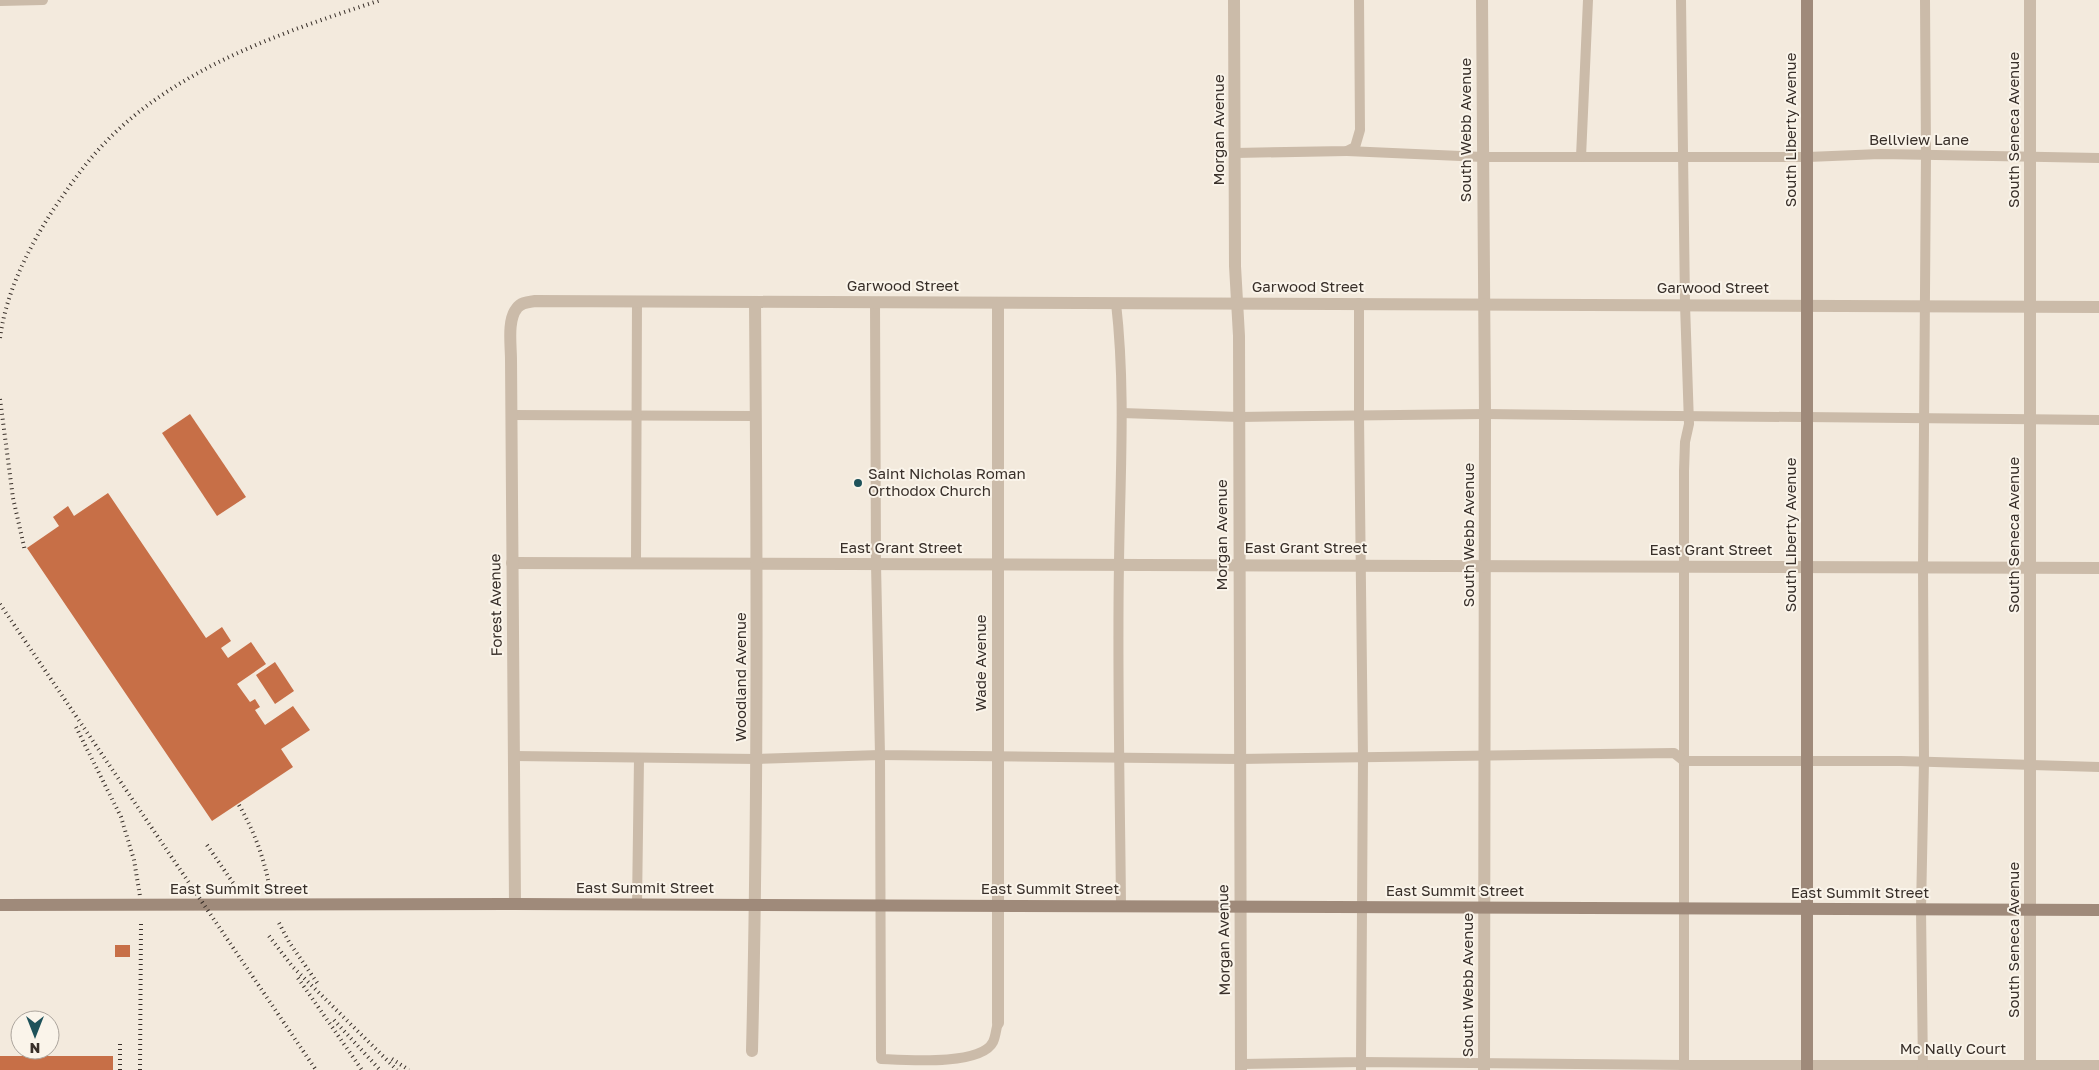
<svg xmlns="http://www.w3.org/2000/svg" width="2099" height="1070" viewBox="0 0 2099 1070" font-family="'Golos Text',sans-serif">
<rect width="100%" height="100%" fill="#f3eadd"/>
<g fill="#c76f47">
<polygon points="190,414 246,497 217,516 162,433"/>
<polygon points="108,493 206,638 222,627 231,641 221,648 228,658 251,642 266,664 237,684 250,702 255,699 260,707 255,710 265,725 293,706 310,730 281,749 293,767 212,821 27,548 59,526 53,517 68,506 74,516"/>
<polygon points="275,662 294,691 275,704 256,675"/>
<rect x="115" y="945" width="15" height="12"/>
<rect x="0" y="1056" width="113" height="14"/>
</g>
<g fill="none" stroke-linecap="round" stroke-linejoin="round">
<g stroke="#cbbba9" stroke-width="10">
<polyline points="1681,0 1685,304 1689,424 1685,442 1684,471 1684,1070"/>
<polyline points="0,1 43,0"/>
<polyline points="1347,151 1483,157 1808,157 1880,154 2099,158"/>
<polyline points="1235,153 1347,151 1355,147 1360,130 1359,0"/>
<polyline points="1581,157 1588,0"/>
<polyline points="875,302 876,564 880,755 1239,759 1674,753 1684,761 1901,761 2099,767"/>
<path d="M1116,303c10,87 4,174 3,261 -2,114 1,228 2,342"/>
<polyline points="1122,413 1239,417 1485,414 2099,420"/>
<polyline points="511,415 756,416"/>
<polyline points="636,563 637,301"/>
<path d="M514,756l243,3 123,-4 1,304c24,1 100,7 112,-17 3,-6 3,-14 5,-19"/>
<polyline points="637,905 639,759"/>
<polyline points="1241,1064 1361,1062 1363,758 1359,416 1359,303"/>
<polyline points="1361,1070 1361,1062 1684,1065 2099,1065"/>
<polyline points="1923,1070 1921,909 1924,762 1923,567 1926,154 1925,0"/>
</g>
<g stroke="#cbbba9" stroke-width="12">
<polyline points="1234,0 1235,266 1239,336 1241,1070"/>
<polyline points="1482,0 1485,414 1484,1070"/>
<polyline points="512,563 2099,568"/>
<path d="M515,904l-4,-544c0,-15 -4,-40 6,-52 4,-6 12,-6 18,-7l1564,6"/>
<polyline points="998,1023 998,303"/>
<path d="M752,1051c6,-249 5,-499 3,-749"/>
<polyline points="2030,1070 2030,0"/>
</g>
<g stroke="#9f8a7a" stroke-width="12">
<polyline points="0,905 515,904 2099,910"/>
<polyline points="1807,1070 1807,0"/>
</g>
<g stroke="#382f29" stroke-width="4" stroke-dasharray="1 4" stroke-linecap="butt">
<path d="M0,338c6,-45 27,-87 51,-125 15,-22 30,-44 48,-64 73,-80 181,-116 282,-149"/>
<polyline points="0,399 13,498 25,551"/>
<polyline points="0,604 316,1070"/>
<polyline points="76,727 121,817 134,860 140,896"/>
<path d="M239,805c16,28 25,53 31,84"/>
<polyline points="207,845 240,893"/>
<polyline points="279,923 289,942 318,984"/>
<polyline points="269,936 292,966 397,1070"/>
<polyline points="298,978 362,1070"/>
<polyline points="334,1020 380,1070"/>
<polyline points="392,1059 409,1070"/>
<polyline points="120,1070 120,1043"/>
<polyline points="140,1070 141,922"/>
</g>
</g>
<circle fill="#1e525a" stroke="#faf4ea" stroke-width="2" cx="858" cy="483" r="5"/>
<g text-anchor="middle" stroke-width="4" stroke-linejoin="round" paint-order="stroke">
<g font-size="15" fill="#382f29" stroke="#faf4ea">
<text transform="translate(1219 130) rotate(-90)" y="5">Morgan Avenue</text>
<text transform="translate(1466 130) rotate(-90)" y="5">South Webb Avenue</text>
<text transform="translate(1791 130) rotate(-90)" y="5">South Liberty Avenue</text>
<text transform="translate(2014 130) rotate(-90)" y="5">South Seneca Avenue</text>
<text x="1919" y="145">Bellview Lane</text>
<text x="903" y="291">Garwood Street</text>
<text x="1308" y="292">Garwood Street</text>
<text x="1713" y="293">Garwood Street</text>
<text transform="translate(1222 535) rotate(-90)" y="5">Morgan Avenue</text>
<text transform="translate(1469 535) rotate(-90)" y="5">South Webb Avenue</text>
<text transform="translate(1791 535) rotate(-90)" y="5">South Liberty Avenue</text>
<text transform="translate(2014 535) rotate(-90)" y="5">South Seneca Avenue</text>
<text x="901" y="553">East Grant Street</text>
<text x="1306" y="553">East Grant Street</text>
<text x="1711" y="555">East Grant Street</text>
<text transform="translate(496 605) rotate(-91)" y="5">Forest Avenue</text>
<text transform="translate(981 663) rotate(-90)" y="5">Wade Avenue</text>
<text transform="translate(741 677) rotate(-90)" y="5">Woodland Avenue</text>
<text x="645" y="893">East Summit Street</text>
<text x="239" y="894">East Summit Street</text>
<text x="1050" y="894">East Summit Street</text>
<text x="1455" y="896">East Summit Street</text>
<text x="1860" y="898">East Summit Street</text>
<text transform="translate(1224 940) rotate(-91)" y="5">Morgan Avenue</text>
<text transform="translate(2014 940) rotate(-90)" y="5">South Seneca Avenue</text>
<text transform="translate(1468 985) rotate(-90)" y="5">South Webb Avenue</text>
<text x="1953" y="1054">Mc Nally Court</text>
</g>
<g font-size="15" fill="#382f29" stroke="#faf4ea" text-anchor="start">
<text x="868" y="479">Saint Nicholas Roman<tspan x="868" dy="17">Orthodox Church</tspan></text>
</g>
</g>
<g transform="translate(35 1035) rotate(180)"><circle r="24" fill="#faf4ea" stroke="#aca59d"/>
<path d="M0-4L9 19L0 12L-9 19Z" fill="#1e525a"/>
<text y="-8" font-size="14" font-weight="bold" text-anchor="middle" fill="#382f29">N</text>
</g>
</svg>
